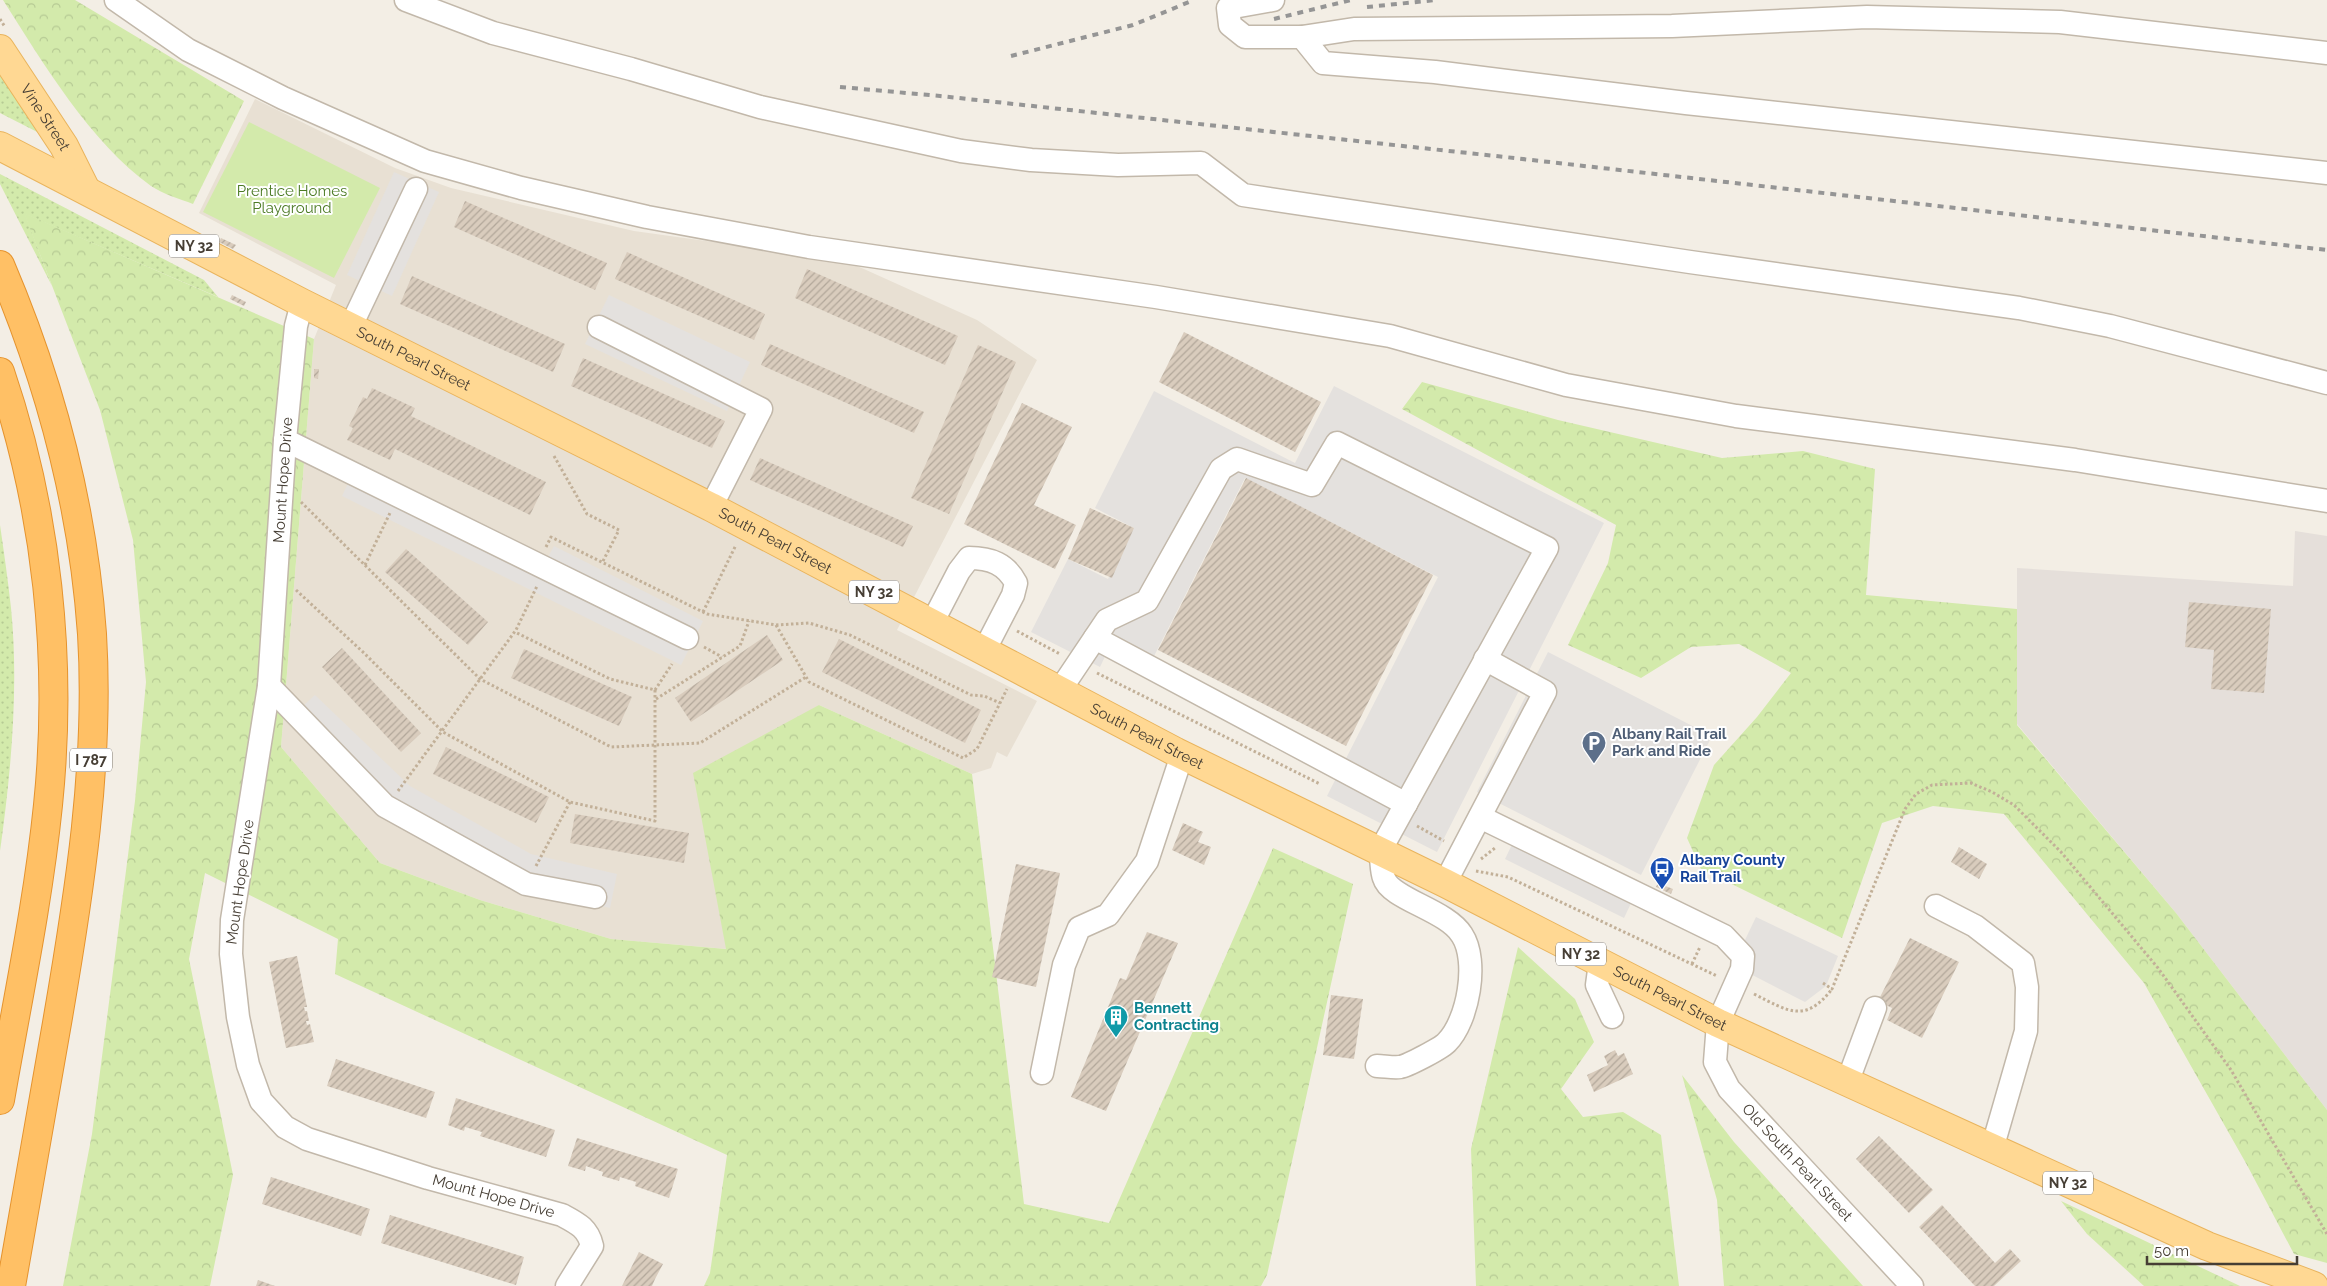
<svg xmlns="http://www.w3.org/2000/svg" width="2327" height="1286" viewBox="0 0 2327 1286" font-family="Raleway,sans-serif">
<defs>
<pattern id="grass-dots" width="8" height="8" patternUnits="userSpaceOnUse" patternTransform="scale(1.25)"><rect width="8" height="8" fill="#d3eaab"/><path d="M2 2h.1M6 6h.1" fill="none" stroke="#b6ca94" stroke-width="1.8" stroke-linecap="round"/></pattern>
<pattern id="forest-crowns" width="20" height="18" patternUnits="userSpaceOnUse" patternTransform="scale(1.25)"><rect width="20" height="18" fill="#d3eaab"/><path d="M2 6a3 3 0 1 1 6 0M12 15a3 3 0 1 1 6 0" fill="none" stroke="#b6ca94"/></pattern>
<pattern id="building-hatch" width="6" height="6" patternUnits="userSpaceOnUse" patternTransform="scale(1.25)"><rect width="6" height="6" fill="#d9ccbd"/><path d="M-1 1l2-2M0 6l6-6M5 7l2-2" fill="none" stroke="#b2a79a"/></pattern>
</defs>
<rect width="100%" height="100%" fill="#f3eee5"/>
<polygon fill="#e8e0d3" points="255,99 395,168 451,188 634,231 844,260 977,320 1037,360 897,630 1037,701 1007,757 997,752 991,768 972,774 819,705 727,949 611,939 480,900 380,863 281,747 314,339 336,285 199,213"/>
<polygon fill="#e5dfda" points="2295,531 2327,536 2327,1110 2176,913 2017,724 2017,568 2293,586"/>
<g fill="url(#grass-dots)">
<polygon points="0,64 49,138 0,113"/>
<polygon points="0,174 204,280 218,297 25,214 52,286 0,184"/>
<path d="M0,525c4,28 8,55 11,83 8,79 0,165 -11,243z"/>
</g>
<g fill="url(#forest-crowns)">
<path d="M3,0h72l169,101 -51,103c-13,-5 -30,-10 -42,-18 -61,-44 -108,-123 -148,-186z"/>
<polygon points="24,213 314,339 281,747 380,863 480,900 611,939 726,949 693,773 819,705 972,774 1024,1204 1109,1223 1273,848 1353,884 1267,1275 1261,1286 704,1286 710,1273 727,1155 335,974 338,939 205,873 189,959 233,1175 210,1286 63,1286 92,1134 135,801 146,682 133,540 100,410"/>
<polygon points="1422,382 1558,420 1722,458 1803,451 1875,469 1866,595 2017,609 2017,725 2176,913 2327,1110 2327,1263 2294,1254 2247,1165 2144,983 2004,814 1933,806 1882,823 1842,938 1701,869 1687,838 1714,765 1757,717 1791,673 1739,644 1691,647 1641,678 1568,645 1608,563 1616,525 1402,409"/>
<polygon points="1518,947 1575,999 1594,1042 1561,1089 1583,1117 1623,1112 1661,1135 1679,1286 1476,1286 1471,1149"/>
<polygon points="1682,1075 1734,1142 1863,1286 1724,1286 1717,1200"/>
<polygon points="2061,1201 2240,1286 2144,1286 2087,1234"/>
</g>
<polygon fill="#d3eaab" points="249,122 380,188 334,278 203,212"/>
<g fill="#e4e1de">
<polygon points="394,172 439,192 392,296 347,275"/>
<polygon points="609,295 750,362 727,411 585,344"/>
<polygon points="1334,386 1604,523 1437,852 1327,796 1438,577 1245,478 1151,662 1112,642 1100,667 1031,632 1068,559 1108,579 1134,528 1095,508 1154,391 1295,463"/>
<polygon points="358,462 548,557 554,546 703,621 681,665 342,496"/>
<polygon points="1548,652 1712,736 1641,875 1477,792"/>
<polygon points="315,695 410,786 531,854 617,874 610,908 525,889 383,810 290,718"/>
<polygon points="1522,824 1641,882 1624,918 1505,859"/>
<polygon points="1756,917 1838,956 1826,986 1805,1002 1733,965"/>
</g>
<g fill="url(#building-hatch)">
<polygon points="465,201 607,263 595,290 454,227"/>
<polygon points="221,238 236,245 233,249 219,242"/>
<polygon points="627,252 765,314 754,340 615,279"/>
<polygon points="807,269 958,336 945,365 795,298"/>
<polygon points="412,276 565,344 553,372 400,304"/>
<polygon points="232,295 246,302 244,306 230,299"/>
<polygon points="1184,332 1321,402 1295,452 1159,382"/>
<polygon points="770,344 924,412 914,433 761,365"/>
<polygon points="978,345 1016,362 949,514 911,498"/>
<polygon points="583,358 725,421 712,448 571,386"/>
<polygon points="314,369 319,369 318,379 314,378"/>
<polygon points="372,388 415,408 411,416 546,482 530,515 395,449 390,460 347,440 353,428 349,426 363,397 367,399"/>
<polygon points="1022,403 1072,427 1034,505 1076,525 1055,569 964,524"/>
<polygon points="760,458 913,526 903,547 750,480"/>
<polygon points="1246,478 1433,575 1346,746 1158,650"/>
<polygon points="1090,508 1134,528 1112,578 1068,559"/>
<polygon points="406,549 488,622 468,645 385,572"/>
<polygon points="2189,602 2271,609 2264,693 2211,689 2214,650 2185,647"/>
<polygon points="767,635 783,660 691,722 675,698"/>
<polygon points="839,639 981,710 965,743 822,672"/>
<polygon points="342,648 421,733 401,752 322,667"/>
<polygon points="524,649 632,697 619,726 511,678"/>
<polygon points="446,747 549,797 536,823 433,774"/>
<polygon points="575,814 689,833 684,863 570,843"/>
<polygon points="1183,823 1203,832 1198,842 1211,847 1204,865 1172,850"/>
<polygon points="1959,847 1987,864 1979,879 1951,862"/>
<polygon points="1016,864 1060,873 1036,987 992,977"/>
<polygon points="1658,883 1673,889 1671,894 1656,887"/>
<polygon points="1147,932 1178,943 1106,1111 1071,1097 1120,978 1126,980"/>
<polygon points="1910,938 1959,962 1922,1038 1887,1020 1892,1008 1878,1001"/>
<polygon points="297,956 307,1007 304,1007 305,1011 307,1011 309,1021 306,1021 307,1025 310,1024 314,1042 286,1048 269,962"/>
<polygon points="1331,995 1363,999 1354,1059 1323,1055"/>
<polygon points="1615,1050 1618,1056 1624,1053 1633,1074 1594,1092 1587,1075 1608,1065 1604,1056"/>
<polygon points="336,1059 435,1092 426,1118 327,1086"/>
<polygon points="456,1098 555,1130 546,1157 480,1136 482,1132 465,1127 464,1131 448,1125"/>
<polygon points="1879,1136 1933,1190 1909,1213 1856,1159"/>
<polygon points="577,1138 678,1169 669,1198 635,1186 636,1182 620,1177 619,1181 602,1176 603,1172 586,1166 585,1171 568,1166"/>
<polygon points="271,1177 370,1209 361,1236 262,1204"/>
<polygon points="1942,1205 1995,1263 2010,1249 2021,1261 1994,1286 1975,1286 1919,1227"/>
<polygon points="390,1215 524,1257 516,1285 381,1243"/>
<polygon points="639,1252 663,1264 655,1279 652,1286 622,1286"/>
<polygon points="258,1280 275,1286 256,1286"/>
</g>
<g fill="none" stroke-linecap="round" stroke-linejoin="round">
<defs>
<g id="minor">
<polyline points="116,0 188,50 283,98 425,161 521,188 647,217 809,247 1156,297 1390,336 1566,385 1736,416 2075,460 2327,501"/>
<polyline points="406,0 493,33 631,69 760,107 961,151 1031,160 1118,165 1201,163 1243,195 1690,262 2019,308 2110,326 2327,383"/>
<polyline points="1273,0 1228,8 1230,25 1245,37 1302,37 1323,63 1435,72 1686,103 2327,173"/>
<polyline points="1302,37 1354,29 1672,26 1867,17 2060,22 2327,53"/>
<path id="s1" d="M302,303l-6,23 -11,114 -16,246 -37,234 -1,34 7,63 10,48 13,36 24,26 22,12 121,39 134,37c15,8 26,13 30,31l-25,40"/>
<polyline points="351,326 416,189"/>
<polyline points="599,327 761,409 711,507"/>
<polyline points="285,440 687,638"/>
<path d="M932,623l27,-52 10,-13c22,0 37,6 47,25l-3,12 -29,56"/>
<polyline points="1095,638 1406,804"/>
<polyline points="269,686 385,806 526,884 595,897"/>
<path d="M1060,690l47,-70 40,-19 74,-132 16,-10 75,26 25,-42 210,105 -167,303c2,9 1,19 4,27 6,21 63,32 78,57 17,26 6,86 -15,107 -5,6 -40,24 -47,25 -7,1 -16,-1 -23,-1"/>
<path id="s2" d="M1480,817l244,119 19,20 -1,13 -24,54 -3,39 14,27 183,197"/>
<polyline points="1445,883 1545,692 1485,659"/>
<polyline points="1936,906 1975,926 2023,963 2027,987 2026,1031 1992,1149"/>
<polyline points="1600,963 1597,985 1612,1017"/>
<polyline points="1042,1073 1064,965 1079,928 1108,915 1147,861 1182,755"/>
<polyline points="1847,1083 1875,1008"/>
</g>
<g id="major">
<path id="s3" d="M0,49l64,97 22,44"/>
<path id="s4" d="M0,146l302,157 409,204 465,245 269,131 273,140 489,223 107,40"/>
</g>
<g id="highway">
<path d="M0,265c50,117 83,241 92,369 8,130 -13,261 -35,389 -15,88 -31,175 -46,263"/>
<path d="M0,372c47,138 63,288 48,433 -10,99 -31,197 -48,295"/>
</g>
</defs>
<use href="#minor" stroke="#c2b8aa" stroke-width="25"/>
<use href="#major" stroke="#e9b45d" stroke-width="30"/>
<use href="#highway" stroke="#e5932e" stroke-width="30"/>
<g stroke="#c2b098" stroke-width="3" stroke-dasharray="2.5 2.5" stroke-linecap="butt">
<polyline points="0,19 5,27"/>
<polyline points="554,456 587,514 619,530 602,563"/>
<polyline points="301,502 480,679 611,747 700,743 806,677"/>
<polyline points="546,547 551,537 707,614 776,625 809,623 850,635 971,695 984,696 1000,703"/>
<polyline points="365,565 390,513"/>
<polyline points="296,590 364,653 443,732 570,802 655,821 655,690 610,679 515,632"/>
<polyline points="703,612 736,545"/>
<polyline points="776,625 809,682 963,758 977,749 1007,689"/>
<polyline points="1017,631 1060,654"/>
<polyline points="704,647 722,657"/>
<polyline points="1097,673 1320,784"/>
<polyline points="655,690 672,664"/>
<polyline points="656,699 740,646 749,621"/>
<polyline points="398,791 516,630 537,586"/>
<polyline points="1417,826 1444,841"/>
<polyline points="1481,859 1495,848"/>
<polyline points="536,866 570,802"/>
<polyline points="1476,871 1508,877 1717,976"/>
<polyline points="1692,964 1700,947"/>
<polyline points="1823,983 1832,989 1905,809 1916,794 1932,785 1971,783 1992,792 2014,805 2061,852 2158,968 2231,1070 2327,1234"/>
<path d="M1754,994c34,17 51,30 78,-5"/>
</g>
<use href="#minor" stroke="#fff" stroke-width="22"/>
<use href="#major" stroke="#ffd893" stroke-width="28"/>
<use href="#highway" stroke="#ffc065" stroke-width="28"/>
<g stroke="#959595" stroke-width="4" stroke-dasharray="6 6" stroke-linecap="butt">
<polyline points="1367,7 1436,0"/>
<polyline points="1274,19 1351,0"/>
<polyline points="1011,56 1133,25 1194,0"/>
<polyline points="840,87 940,96 1505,157 2327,250"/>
</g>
</g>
<defs>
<symbol id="parking-pin" viewBox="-11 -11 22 30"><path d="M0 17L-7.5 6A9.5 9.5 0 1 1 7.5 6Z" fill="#5c6f8a" stroke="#fff"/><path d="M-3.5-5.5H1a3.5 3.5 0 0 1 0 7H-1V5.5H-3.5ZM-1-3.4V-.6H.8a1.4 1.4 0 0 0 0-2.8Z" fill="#fff"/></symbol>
<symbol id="bus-pin" viewBox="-11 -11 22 30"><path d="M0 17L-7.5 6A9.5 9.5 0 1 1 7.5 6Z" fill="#1a4fb4" stroke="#fff"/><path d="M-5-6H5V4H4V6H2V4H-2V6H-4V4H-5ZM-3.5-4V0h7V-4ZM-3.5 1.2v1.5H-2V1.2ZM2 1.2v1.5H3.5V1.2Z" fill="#fff"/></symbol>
<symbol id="building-pin" viewBox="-11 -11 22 30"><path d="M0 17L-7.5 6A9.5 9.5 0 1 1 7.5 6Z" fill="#0f9aa8" stroke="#fff"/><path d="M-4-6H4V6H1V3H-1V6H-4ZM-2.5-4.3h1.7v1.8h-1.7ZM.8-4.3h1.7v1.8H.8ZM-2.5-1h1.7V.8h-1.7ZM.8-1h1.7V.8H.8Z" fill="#fff"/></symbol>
</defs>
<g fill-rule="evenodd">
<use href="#parking-pin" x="1580" y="729" width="28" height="38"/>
<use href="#bus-pin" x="1648" y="855" width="28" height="38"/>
<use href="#building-pin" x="1102" y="1003" width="28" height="38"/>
</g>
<g text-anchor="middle" stroke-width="4" stroke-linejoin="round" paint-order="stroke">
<g fill="#fff" stroke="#7e7871" stroke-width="1">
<rect x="169" y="234.5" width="50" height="23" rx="4"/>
<rect x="849" y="580.5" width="50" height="23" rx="4"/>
<rect x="70" y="748.5" width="42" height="23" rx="4"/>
<rect x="1556" y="942.5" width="50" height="23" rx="4"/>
<rect x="2043" y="1171.5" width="50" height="23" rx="4"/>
</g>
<g font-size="14" font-weight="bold" fill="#463e34">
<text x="194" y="251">NY 32</text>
<text x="874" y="597">NY 32</text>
<text x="91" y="765">I 787</text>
<text x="1581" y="959">NY 32</text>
<text x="2068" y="1188">NY 32</text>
</g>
<g font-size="15" fill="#463e34" stroke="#fff">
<text dy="5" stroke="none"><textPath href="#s3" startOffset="82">Vine Street</textPath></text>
<text dy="5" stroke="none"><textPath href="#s4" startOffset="465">South Pearl Street</textPath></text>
<text transform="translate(283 480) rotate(-86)" y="5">Mount Hope Drive</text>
<text dy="5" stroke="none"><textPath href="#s4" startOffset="870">South Pearl Street</textPath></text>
<text dy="5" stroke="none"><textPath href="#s4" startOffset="1290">South Pearl Street</textPath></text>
<text transform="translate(240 882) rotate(-82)" y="5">Mount Hope Drive</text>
<text dy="5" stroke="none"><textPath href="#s4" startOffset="1875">South Pearl Street</textPath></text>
<text dy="5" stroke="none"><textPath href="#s2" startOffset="541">Old South Pearl Street</textPath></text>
<text dy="5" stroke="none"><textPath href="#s1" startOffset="1062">Mount Hope Drive</textPath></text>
</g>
<g font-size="15" fill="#4c7b25" stroke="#fff">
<text x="292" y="196">Prentice Homes<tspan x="292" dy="17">Playground</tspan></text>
</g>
<g font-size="15" font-weight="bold" fill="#4e5e75" stroke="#fff" text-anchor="start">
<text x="1612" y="739">Albany Rail Trail<tspan x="1612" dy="17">Park and Ride</tspan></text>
</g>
<g font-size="15" font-weight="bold" fill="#164399" stroke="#fff" text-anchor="start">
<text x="1680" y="865">Albany County<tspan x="1680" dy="17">Rail Trail</tspan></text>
</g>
<g font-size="15" font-weight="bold" fill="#0d838f" stroke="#fff" text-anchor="start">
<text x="1134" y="1013">Bennett<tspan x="1134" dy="17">Contracting</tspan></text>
</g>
</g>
<path d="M2147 1256v8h150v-8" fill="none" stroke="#463e34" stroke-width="2.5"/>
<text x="2154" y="1256" font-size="15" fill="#463e34" stroke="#ffffff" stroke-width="4" paint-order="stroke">50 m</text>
</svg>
